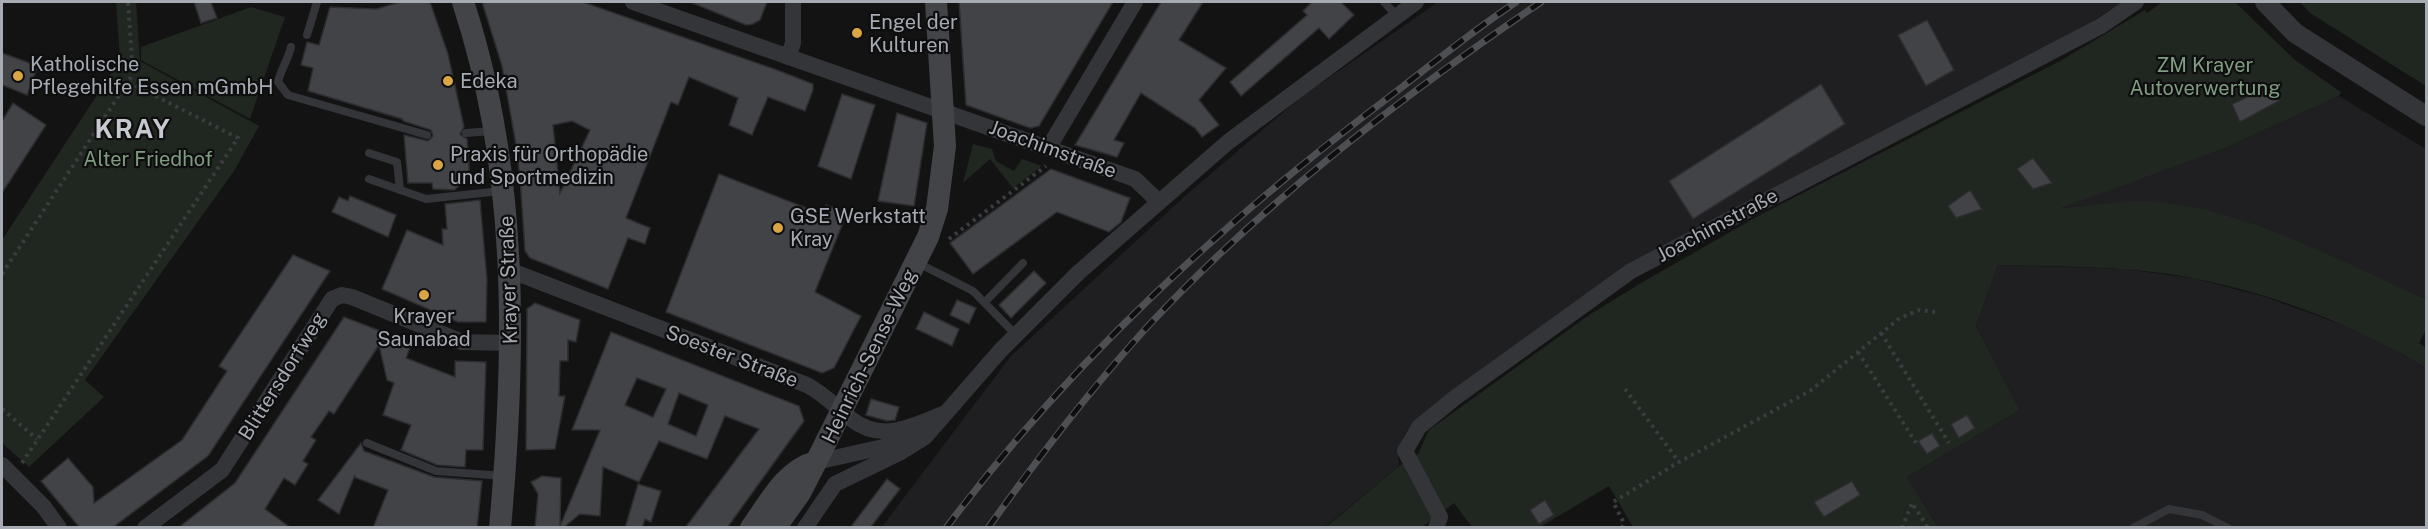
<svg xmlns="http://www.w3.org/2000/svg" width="2428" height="529" viewBox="0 0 2428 529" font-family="'Public Sans',sans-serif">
<rect width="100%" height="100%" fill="#131314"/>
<g fill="#1f1f21">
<polygon points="1438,2 2122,2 2090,23 1631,265 1413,422 1403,437 1398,453 1399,466 1325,527 881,528 1011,356 1185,196 1300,98"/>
<polygon points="2339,96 2426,149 2426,299 2273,232 2215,213 2154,202 2058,208 2223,149"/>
<polygon points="1998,265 2123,269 2193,278 2265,297 2362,332 2426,368 2426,527 1938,527 1907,477 2020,410 1976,326"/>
</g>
<g fill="#202620">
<polygon points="116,2 136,2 140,61 259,126 234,171 85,380 104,397 29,467 2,443 2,240 120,60"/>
<path d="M2162,2h73l60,58 46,32 -2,4 -116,53 -162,59c31,-2 65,-8 96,-6 92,8 186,61 269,97v31l-7,13 7,5v20c-71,-42 -151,-74 -233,-90 -64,-12 -130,-11 -195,-13l-22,61 44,84 -113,67 31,50h-305l-24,-41 -69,41h-68l-18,-24 -32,24 -97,1 74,-62 19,-12 11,-24 160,-115 52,-32 117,-67 302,-155 85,-51 2,3z"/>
<polygon points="2300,2 2426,2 2426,86 2310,13"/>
<polygon points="251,7 285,17 250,119 141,60 141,47"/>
<polygon points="973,144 992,149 996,161 1014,171 1022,159 1042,166 1013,188 990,159 963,183"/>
</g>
<g fill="#424347" stroke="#2d2d30" stroke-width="1.5" fill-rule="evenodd">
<polygon points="194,2 211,2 217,18 201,23"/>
<polygon points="400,2 430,2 448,54 464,127 460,134 467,139 469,161 469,178 454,190 433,189 432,183 408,183 404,135 428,141 433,136 431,130 403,121 402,119 308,91 313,68 301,65 307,42 319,45 330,7 376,9"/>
<path d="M482,2h101l194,68 36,14v6l-8,21 -37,-14 -16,38 -23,-10 9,-27 -49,-21 -11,28 -7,-3 -45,116 24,10 -5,16 -17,-6 -20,51 -78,-31 -5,-7 -5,-73 -5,-39 -13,-73zM572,121l18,9 -30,63 -7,-68z"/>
<polygon points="690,2 767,2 760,20 753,24 746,25"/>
<polygon points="959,2 1113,2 1039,126 1030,128 966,105"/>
<polygon points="1161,2 1203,2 1179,40 1226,68 1199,100 1219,125 1202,137 1195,128 1141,93 1114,140 1124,143 1117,157 1075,145"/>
<polygon points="1312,2 1341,2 1354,15 1329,39 1319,28 1241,96 1230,82 1307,15 1303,11"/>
<polygon points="1927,20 1954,70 1926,86 1898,35"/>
<polygon points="2,53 38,66 27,95 2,85"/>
<polygon points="1821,84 1845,124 1693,219 1669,181"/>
<polygon points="2271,86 2279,101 2240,122 2232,104"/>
<polygon points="842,94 875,105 851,179 818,166"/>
<polygon points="13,103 46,125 2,193 2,121"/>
<polygon points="897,113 927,123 914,206 878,201"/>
<polygon points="2033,158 2052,183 2033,189 2017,169"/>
<polygon points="1051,169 1130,198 1121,222 1109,232 1057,212 973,274 950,243"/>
<polygon points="719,174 822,214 826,205 847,213 815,292 861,316 834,368 822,373 666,312"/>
<polygon points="1970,190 1982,209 1956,218 1948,206"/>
<polygon points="350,196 396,215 388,237 332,212 339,197 348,201"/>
<polygon points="480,200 487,280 486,322 458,322 382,289 407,230 443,245 442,229 447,229 445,204"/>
<polygon points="293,255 330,271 208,456 112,528 80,528 41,481 68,458 93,487 94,503 182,440 227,371 219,366"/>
<polygon points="1034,271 1046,283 1011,318 999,305"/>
<polygon points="957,300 976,308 969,324 950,315"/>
<polygon points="535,303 580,320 576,342 568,340 568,361 560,361 559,396 565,396 555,449 526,450 527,309"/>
<polygon points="924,312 959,329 952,346 916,329"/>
<polygon points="344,317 412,343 406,358 455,377 455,361 486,362 483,450 466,450 465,467 437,465 401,450 411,425 383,415 394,383 387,380 379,345 334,414 329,411 311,437 316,440 303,461 308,464 295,485 284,478 265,509 291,528 178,528 235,483"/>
<path d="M611,332l188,74 5,15 -77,107h-42l74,-99 -34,-13 -18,43 -48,-18 -20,41 -36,-15 -3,49 -20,-2 -17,14h-28l3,-34 -7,-12 11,-6 19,2 -1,48 40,-96h-28zM637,378l29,11 -13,28 -28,-12zM679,393l29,12 -12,31 -28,-12z"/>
<polygon points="871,399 899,407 895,420 887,421 866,415"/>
<polygon points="1967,415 1975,428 1959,438 1951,424"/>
<polygon points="1932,433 1940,446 1927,454 1918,441"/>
<polygon points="361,443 364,451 434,477 482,481 477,528 373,528 388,490 354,477 355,475 339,514 318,500"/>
<polygon points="887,479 900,489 870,528 850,528"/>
<polygon points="1852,481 1860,495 1824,517 1814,502"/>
<polygon points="638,484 661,491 651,522 645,519 642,528 625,528"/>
<polygon points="1545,500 1554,515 1539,524 1530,510"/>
</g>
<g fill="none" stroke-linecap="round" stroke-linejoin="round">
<g stroke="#3b3c40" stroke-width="4" stroke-dasharray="3 4.5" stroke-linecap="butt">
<polyline points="949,239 1046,166"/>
<polyline points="2,274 133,74 128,2"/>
<polyline points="1881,333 1949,443"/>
<polyline points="1858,352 1918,446"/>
<polyline points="1625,389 1679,462"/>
<polyline points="2,409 37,439"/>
<polyline points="22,463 238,138 128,82"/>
<polyline points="1622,528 1624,523 1613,502 1679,462 1810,391 1900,318 1919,310 1935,312"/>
<polyline points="1902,528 1912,503 1928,528"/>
</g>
<g stroke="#343539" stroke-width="8">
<polyline points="1384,2 1396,15"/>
<polyline points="307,35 317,2"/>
<path d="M291,47c-3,13 -10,22 -13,35l10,13 139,40"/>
<polyline points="466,133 492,131"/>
<polyline points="369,153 397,162 400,190"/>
<polyline points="369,179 426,199 501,191"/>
<polyline points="916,262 973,291 1016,335"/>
<polyline points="985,302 1023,263"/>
<polyline points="367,443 436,471 504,476"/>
<polyline points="2133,528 2169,509 2202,515 2228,528"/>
</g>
<g stroke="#343539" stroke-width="16">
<polyline points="633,2 1135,179 1159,202"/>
<polyline points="788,57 793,43 793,2"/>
<polyline points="1049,147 1135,2"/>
<path d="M509,270l298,115c17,9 29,22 44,34 31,24 60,8 92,-5"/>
<polyline points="816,462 892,445 909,438"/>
<polyline points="2,465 44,507 59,528"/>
<polyline points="145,528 222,470 332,299 342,295 352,297 462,342 511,343"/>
<polyline points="805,528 835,484 901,452 925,437 1000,351 1078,273 1228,142 1416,2"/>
<polyline points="1436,528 1440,517 1405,451 1419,427 1456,397 1631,271 2101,26 2136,2"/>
</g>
<polyline stroke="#343539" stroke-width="20" points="2265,2 2295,33 2426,116"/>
<g stroke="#434448" stroke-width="22">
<path d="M463,2c56,170 53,349 37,526"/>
<path d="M751,528c18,-25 34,-58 65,-66"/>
<polyline points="775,528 800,493 816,462 928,237 937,209 945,146 936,2"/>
</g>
<defs>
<g id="rail">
<path d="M946,528c129,-172 276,-305 447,-434 40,-31 81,-64 123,-92"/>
<path d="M988,528c50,-70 103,-140 161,-203 115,-123 253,-229 392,-323"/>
</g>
</defs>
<use href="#rail" stroke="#4e4f53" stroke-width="7"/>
<use href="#rail" stroke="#0e0e0f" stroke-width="4.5" stroke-dasharray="14" stroke-linecap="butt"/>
</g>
<g fill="#daa645" stroke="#0e0e0f" stroke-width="2">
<circle cx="857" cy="33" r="6"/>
<circle cx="18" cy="76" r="6"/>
<circle cx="448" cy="81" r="6"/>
<circle cx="438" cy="165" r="6"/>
<circle cx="778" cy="228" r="6"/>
<circle cx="424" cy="295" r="6"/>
</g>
<g text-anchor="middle" stroke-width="4.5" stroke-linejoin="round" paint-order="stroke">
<g font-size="20" fill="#a6aab3" stroke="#0e0e0f" text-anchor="start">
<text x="869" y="29">Engel der<tspan x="869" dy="23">Kulturen</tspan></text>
<text x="30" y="71">Katholische<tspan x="30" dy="23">Pflegehilfe Essen mGmbH</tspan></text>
<text x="460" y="88">Edeka</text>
<text x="450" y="161">Praxis für Orthopädie<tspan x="450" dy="23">und Sportmedizin</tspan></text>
<text x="790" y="223">GSE Werkstatt<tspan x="790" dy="23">Kray</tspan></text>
<text x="424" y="323" text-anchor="middle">Krayer<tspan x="424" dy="23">Saunabad</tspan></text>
</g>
<g font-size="20" fill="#7f9c81" stroke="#0e0e0f">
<text x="2205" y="72">ZM Krayer<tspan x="2205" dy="23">Autoverwertung</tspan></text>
<text x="148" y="166">Alter Friedhof</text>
</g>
<g font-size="20" fill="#a6aab3" stroke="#0e0e0f">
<text transform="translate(1053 149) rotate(20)" y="7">Joachimstraße</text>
<text transform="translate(1717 225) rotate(-28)" y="7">Joachimstraße</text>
<text transform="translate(508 280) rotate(-92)" y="7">Krayer Straße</text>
<text transform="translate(732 356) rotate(21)" y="7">Soester Straße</text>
<text transform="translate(869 356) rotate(-64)" y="7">Heinrich-Sense-Weg</text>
<text transform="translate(282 376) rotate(-58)" y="7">Blittersdorfweg</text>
</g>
<g font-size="26" font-weight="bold" letter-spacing="1.5" fill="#c7c9d0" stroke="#0e0e0f">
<text x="133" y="138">KRAY</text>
</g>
</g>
<rect width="2428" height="529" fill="none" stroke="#a6aab3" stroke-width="6"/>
</svg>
